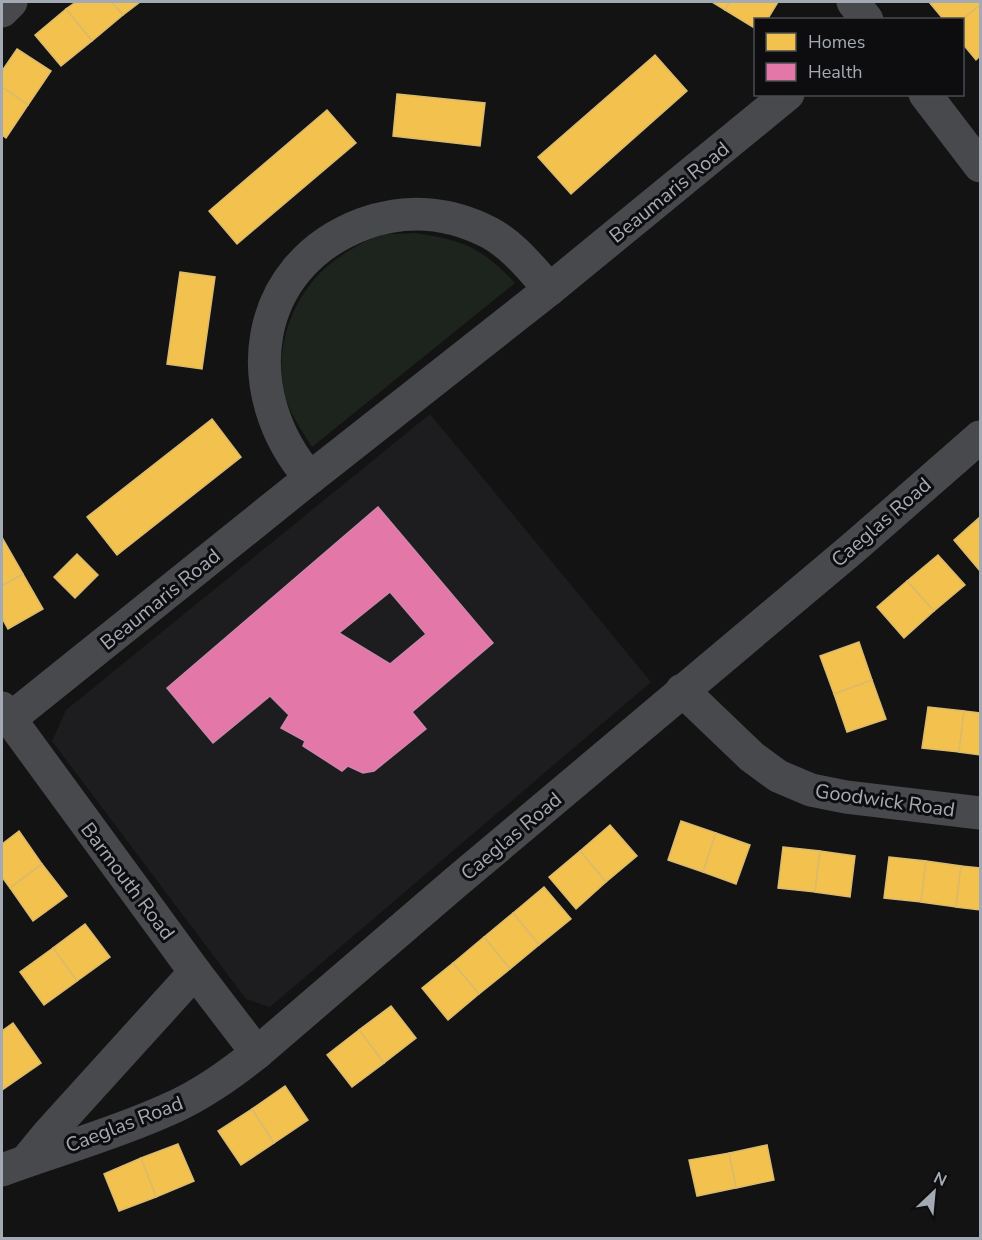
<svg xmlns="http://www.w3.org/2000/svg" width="982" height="1240" viewBox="0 0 982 1240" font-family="'Nunito Sans',sans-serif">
<rect width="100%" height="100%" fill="#131313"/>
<polygon fill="#1d1d1f" points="430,414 651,682 270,1007 246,999 52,741 66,710"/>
<path fill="#1d231d" d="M415,233c48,7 66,14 100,50l-203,164c-7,-11 -15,-23 -21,-35 -24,-54 0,-122 47,-154 13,-9 29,-19 45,-23 10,-2 22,-1 32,-2z"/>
<g fill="#f2c14e" stroke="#dbba6d" stroke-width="1.5">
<polygon points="76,2 112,2 123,15 92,41 66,9"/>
<polygon points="112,2 140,2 123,15"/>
<polygon points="712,2 730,2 725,10"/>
<polygon points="730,2 778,2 767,20 756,20 756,29 725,10"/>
<polygon points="929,2 980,2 980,5 962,20 944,20"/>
<polygon points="980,5 980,56 976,60 962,43 962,20"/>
<polygon points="66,9 92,41 61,66 35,35"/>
<polygon points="17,49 51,71 28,105 2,87 2,71"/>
<polygon points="655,55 687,91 571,194 538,157"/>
<polygon points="2,87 28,105 6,138 2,135"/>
<polygon points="397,94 485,103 480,146 393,136"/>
<polygon points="327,110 356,143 237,244 209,211"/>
<polygon points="180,272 215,277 202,369 167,364"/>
<polygon points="212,419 241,457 117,555 87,517"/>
<polygon points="980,517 980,571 954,540"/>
<polygon points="3,539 23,574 2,586 2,540"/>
<polygon points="77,554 98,575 75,598 54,577"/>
<polygon points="938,555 965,585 934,611 907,581"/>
<polygon points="23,574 43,609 8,629 2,618 2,586"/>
<polygon points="907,581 934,611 904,638 877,607"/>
<polygon points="859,642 872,680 834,694 820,656"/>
<polygon points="872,680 886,719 847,732 834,694"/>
<polygon points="928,707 964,711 959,752 922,748"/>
<polygon points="964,711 980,713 980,755 959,752"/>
<polygon points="681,821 716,833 703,872 668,860"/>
<polygon points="610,825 637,856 606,882 580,851"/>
<polygon points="19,831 42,864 10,888 2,877 2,844"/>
<polygon points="716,833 750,845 736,884 703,872"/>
<polygon points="783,847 820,851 815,892 778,888"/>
<polygon points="580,851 606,882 576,909 549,877"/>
<polygon points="820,851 855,856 850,897 815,892"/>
<polygon points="889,857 926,861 921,902 884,898"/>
<polygon points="926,861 961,866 956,907 921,902"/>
<polygon points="42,864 67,896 33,921 10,888"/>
<polygon points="961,866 980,868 980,910 956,907"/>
<polygon points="544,887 571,919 539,945 513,913"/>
<polygon points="513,913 539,945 510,969 484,937"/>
<polygon points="85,924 110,957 77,981 53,948"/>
<polygon points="484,937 510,969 479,994 453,963"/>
<polygon points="53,948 77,981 44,1005 20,972"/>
<polygon points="453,963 479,994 448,1020 422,988"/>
<polygon points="391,1006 416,1038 384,1063 359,1030"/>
<polygon points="13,1023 41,1063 2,1090 2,1031"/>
<polygon points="359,1030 384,1063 352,1087 327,1055"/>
<polygon points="285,1086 308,1120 274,1143 252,1109"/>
<polygon points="252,1109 274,1143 241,1165 218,1131"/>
<polygon points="178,1144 194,1181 156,1197 141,1158"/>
<polygon points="767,1145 774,1180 736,1188 729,1153"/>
<polygon points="729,1153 736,1188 697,1196 689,1160"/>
<polygon points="141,1158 156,1197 119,1211 104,1174"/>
</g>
<path fill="#e377a8" stroke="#d086ac" stroke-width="1.5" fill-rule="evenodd" d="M378,507l115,136 -81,69 14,17 -52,42 -11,2 -15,-7 -6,5 -39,-25 2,-5 -24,-13 8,-13 -19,-19 -57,47 -46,-55zM390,592l36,42 -36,30 -51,-31z"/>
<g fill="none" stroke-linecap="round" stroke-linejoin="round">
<g stroke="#47494c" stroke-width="33">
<polyline points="853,2 867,20"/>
<polyline points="2,11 11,2"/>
<polyline points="925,94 980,166"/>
<polyline points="310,478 550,289"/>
<polyline points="682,690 752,757 778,776 811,790 846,797 980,813"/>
<polyline points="2,708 195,972 257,1053"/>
<path d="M10,719l300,-241c-74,-85 -59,-212 53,-254 43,-16 87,-12 127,9 24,13 42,37 60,56l238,-195"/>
<polyline points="26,1161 49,1133 195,972"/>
<path d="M2,1170c54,-20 112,-36 165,-60 33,-14 62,-35 90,-57l199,-171 397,-334 127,-111"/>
</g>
</g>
<g text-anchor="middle" stroke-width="6" stroke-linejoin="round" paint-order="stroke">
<g font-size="20" fill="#a4aab4" stroke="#0d0d0f">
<text transform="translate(669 192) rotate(-39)" y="7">Beaumaris Road</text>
<text transform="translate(881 522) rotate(-41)" y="7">Caeglas Road</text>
<text transform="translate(160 599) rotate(-39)" y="7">Beaumaris Road</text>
<text transform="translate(885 800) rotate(8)" y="7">Goodwick Road</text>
<text transform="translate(511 836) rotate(-40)" y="7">Caeglas Road</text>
<text transform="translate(128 881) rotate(53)" y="7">Barmouth Road</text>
<text transform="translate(124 1124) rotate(-21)" y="7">Caeglas Road</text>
</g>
</g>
<rect width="982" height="1240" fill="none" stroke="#a4aab4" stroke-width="6"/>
<rect x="754" y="18" width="210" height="78" fill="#0d0d0f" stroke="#494c51" stroke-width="1.5"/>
<rect x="766" y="33" width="30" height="18" fill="#f2c14e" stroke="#494c51" stroke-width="1.5"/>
<text x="808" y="48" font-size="18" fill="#a4aab4">Homes</text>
<rect x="766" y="63" width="30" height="18" fill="#e377a8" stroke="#494c51" stroke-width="1.5"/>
<text x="808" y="78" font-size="18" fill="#a4aab4">Health</text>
<g transform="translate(934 1192) rotate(26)" stroke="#0d0d0f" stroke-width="4.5" paint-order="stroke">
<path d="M0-4.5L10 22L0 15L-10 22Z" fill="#a4aab4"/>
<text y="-9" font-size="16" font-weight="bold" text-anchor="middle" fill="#a4aab4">N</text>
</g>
</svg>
